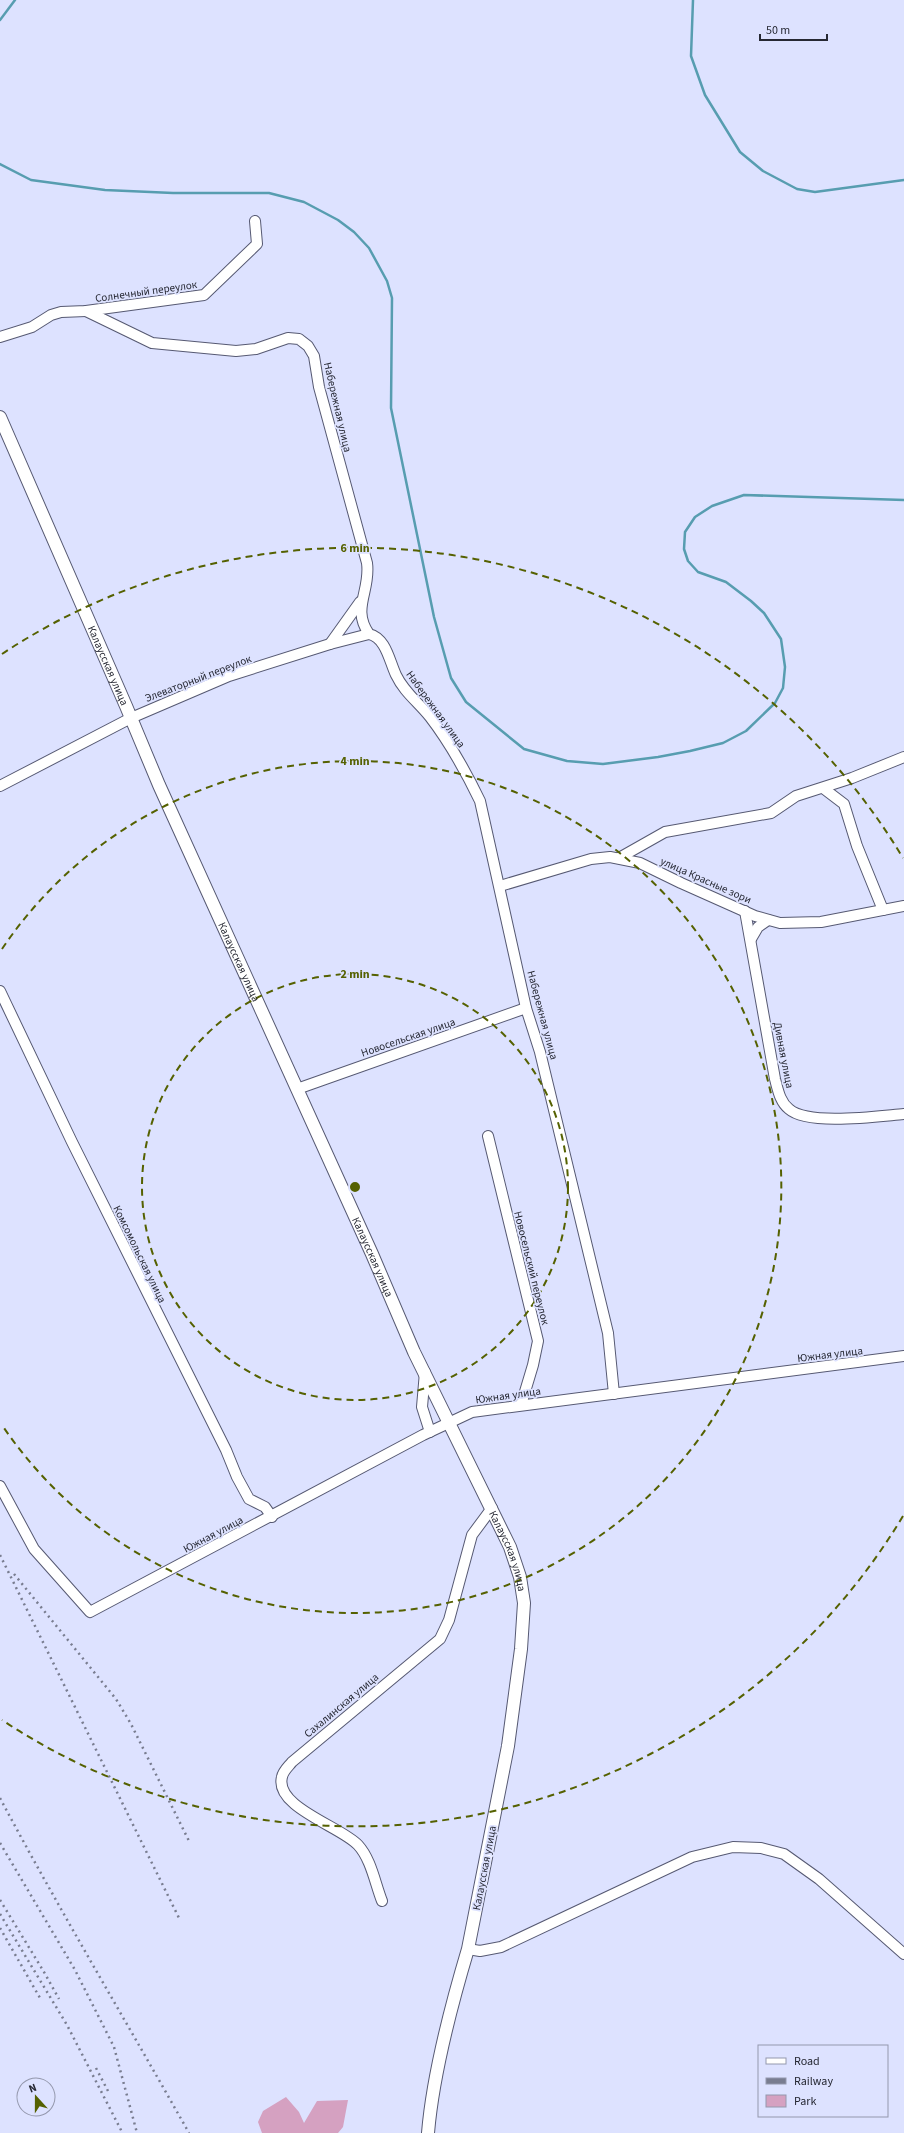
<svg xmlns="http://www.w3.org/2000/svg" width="904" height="2133" viewBox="0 0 904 2133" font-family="'Source Sans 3',sans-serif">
<rect width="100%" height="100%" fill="#dde2ff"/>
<polygon fill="#d5a1c1" points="286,2097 299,2112 304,2123 317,2101 348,2100 343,2127 338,2133 262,2133 258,2122 263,2111"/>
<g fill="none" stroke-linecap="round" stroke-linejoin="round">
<g stroke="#579db0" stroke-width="2.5">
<polyline points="693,0 691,56 705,95 740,152 763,171 797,189 815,192 904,180"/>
<polyline points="0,20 15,0"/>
<polyline points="0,164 31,180 105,190 173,193 269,193 304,202 338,220 354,232 369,248 387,281 392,298 391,408 434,617 451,678 466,702 524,749 567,761 603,764 658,757 690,751 723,743 746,731 775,703 783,688 785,667 781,639 764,613 751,601 726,582 698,572 688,561 684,549 685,532 695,517 712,506 744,495 904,500"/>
</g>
<defs>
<g id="minor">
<path d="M86,311l66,32 84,8 20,-2 32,-11 11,1 9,7 6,10 5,31 48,176c4,28 -16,45 2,71 17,4 20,26 27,41 8,17 22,27 34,42 20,26 36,55 50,84l46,207 14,44 68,281 6,61"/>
<polyline points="0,337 32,327 51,315 61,312 86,311 204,295 257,244 255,221"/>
<polyline points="330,644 360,602"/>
<polyline points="0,786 131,718 229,676 330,644 369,634"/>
<polyline points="823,788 844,804 857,846 883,910"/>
<polyline points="619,858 665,832 771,813 796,796 852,778 904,757"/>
<polyline points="500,886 591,859 610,857 640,863 681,883 755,916 780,923 821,922 904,906"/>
<path d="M745,911l30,168c3,11 5,23 14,30 19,17 90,7 115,5"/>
<polyline points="751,939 758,927 768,920"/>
<polyline points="0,991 72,1142 226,1450 237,1477 249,1499 265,1507 272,1517"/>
<polyline points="297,1089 526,1008"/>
<polyline points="488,1136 538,1341 533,1365 521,1405"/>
<polyline points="425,1372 422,1407 430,1432"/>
<polyline points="0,1486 34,1549 90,1612 423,1435 472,1412 904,1356"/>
<path d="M382,1901c-7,-18 -11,-42 -24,-56 -16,-18 -84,-38 -76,-68 1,-6 6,-10 10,-15l148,-123 9,-19 23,-85 20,-27"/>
<polyline points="468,1949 480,1951 501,1947 692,1857 733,1847 761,1848 784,1854 819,1879 904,1954"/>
</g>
<g id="tertiary">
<path id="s1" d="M0,417l126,289 33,79 213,469 42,98 96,195 10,30 4,26 -3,46 -13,97 -40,203c-17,57 -35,124 -40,184"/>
</g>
</defs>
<use href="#minor" stroke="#565972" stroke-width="12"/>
<use href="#tertiary" stroke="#565972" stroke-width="14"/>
<use href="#minor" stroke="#fff" stroke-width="10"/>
<use href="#tertiary" stroke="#fff" stroke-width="12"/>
<g stroke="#797d90" stroke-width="2.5" stroke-dasharray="2 4" stroke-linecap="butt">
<polyline points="0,1555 179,1918"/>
<polyline points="14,1574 116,1699 131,1724 189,1841"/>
<path d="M0,1798c60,113 126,223 189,335"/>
<polyline points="0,1843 75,1970 114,2047 137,2133"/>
<polyline points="0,1900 44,1972 59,1999"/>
<polyline points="0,1914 67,2025 122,2132"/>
<polyline points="0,1928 40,1998"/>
<polyline points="96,2068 108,2091"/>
</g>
</g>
<g fill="none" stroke="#556101" stroke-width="2" stroke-dasharray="7 5">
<circle cx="355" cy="1187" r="213"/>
<path d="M2 949A426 426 0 1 1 2 1425"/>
<path d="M903 1516A639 639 0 0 1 2 1720M2 654A639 639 0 0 1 903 858"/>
</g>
<g text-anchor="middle" stroke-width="3.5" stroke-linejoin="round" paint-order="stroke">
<g font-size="11" fill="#262833" stroke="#dde2ff">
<text transform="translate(146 291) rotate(-8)" y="4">Солнечный переулок</text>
<text transform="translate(338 407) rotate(77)" y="4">Набережная улица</text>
<text dy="4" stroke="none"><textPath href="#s1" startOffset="271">Калаусская улица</textPath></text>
<text transform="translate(198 678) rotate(-21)" y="4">Элеваторный переулок</text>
<text transform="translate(436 709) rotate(54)" y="4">Набережная улица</text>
<text transform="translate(706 880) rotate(24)" y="4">улица Красные зори</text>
<text dy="4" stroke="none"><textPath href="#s1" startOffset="595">Калаусская улица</textPath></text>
<text transform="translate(543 1015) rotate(75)" y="4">Набережная улица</text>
<text transform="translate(408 1037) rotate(-19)" y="4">Новосельская улица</text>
<text transform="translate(784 1055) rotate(79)" y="4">Дивная улица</text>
<text transform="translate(140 1254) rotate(64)" y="4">Комсомольская улица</text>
<text dy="4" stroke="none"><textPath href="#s1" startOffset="919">Калаусская улица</textPath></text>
<text transform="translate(532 1268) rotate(76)" y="4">Новосельский переулок</text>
<text transform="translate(830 1354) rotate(-7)" y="4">Южная улица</text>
<text transform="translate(508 1395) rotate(-8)" y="4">Южная улица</text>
<text transform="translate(213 1534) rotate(-28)" y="4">Южная улица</text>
<text dy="4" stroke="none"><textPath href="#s1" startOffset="1243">Калаусская улица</textPath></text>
<text transform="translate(341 1705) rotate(-40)" y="4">Сахалинская улица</text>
<text transform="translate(484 1868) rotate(-79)" y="4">Калаусская улица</text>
</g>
</g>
<circle cx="355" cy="1187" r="6" fill="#556101" stroke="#dde2ff" stroke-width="2"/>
<g font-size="12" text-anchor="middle" font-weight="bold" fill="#556101" stroke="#dde2ff" stroke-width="3.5" stroke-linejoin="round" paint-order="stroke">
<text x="355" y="552">6 min</text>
<text x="355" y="765">4 min</text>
<text x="355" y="978">2 min</text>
</g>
<rect x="758" y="2045" width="130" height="72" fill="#dde2ff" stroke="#9498ad"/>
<rect x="766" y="2058" width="20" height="6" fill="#ffffff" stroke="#9498ad"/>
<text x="794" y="2065" font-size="12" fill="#262833">Road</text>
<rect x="766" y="2078" width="20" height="6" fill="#797d90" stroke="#9498ad"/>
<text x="794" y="2085" font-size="12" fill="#262833">Railway</text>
<rect x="766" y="2095" width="20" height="12" fill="#d5a1c1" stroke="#9498ad"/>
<text x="794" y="2105" font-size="12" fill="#262833">Park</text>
<g transform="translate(36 2097) rotate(339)"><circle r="19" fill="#dde2ff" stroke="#9498ad"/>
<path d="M0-3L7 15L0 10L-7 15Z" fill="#556101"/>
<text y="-6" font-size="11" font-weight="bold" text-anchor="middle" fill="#262833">N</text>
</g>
<path d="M760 34v6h67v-6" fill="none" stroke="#262833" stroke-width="2"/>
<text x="766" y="34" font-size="12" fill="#262833" stroke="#dde2ff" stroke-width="3" paint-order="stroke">50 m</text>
</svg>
